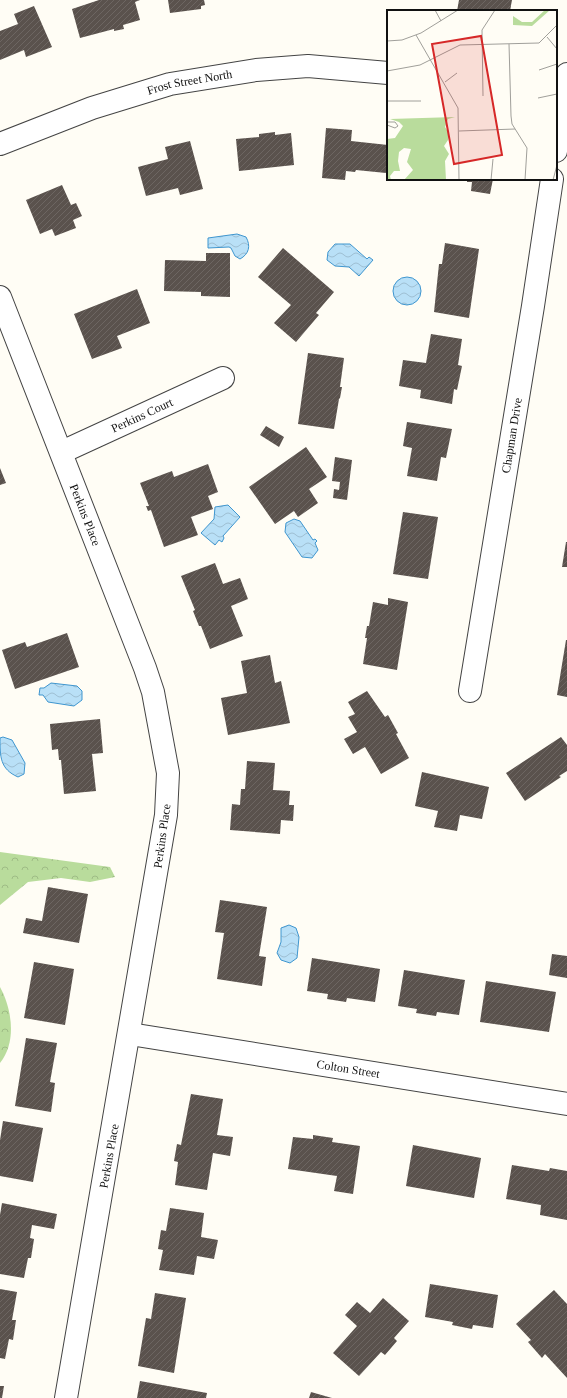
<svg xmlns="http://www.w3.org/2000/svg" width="567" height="1398" viewBox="0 0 567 1398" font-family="'Times New Roman',serif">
<defs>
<pattern id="forest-crowns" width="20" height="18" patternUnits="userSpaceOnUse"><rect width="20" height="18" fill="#b9dc9c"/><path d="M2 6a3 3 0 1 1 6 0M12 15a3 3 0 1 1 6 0" fill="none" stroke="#9ebc85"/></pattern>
<pattern id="water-waves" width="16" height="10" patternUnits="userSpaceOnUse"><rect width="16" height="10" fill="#b9e0f7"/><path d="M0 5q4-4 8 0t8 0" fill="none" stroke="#9ebfd3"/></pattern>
<pattern id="building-hatch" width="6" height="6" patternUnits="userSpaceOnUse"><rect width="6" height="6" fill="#5a524d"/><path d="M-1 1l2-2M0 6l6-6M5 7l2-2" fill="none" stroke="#6d6662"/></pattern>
</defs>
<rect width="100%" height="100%" fill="#fffdf5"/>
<g fill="url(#forest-crowns)">
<polygon points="0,852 110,867 115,877 90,882 61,878 28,882 0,905"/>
<path d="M0,987c12,22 17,55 0,76z"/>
</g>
<g fill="url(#water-waves)" stroke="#3f96cf">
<path d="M237,234l9,3c5,9 3,17 -6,22l-5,-3 -4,-8 -2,-1 -21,1v-10z"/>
<polygon points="335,244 350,244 367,259 369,257 373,260 359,276 349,267 335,266 327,260 328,252"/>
<circle cx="407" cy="291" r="14"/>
<polygon points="228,505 240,517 223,536 224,538 222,542 219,540 215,545 201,533 214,519 215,507"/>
<polygon points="294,519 300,521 313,540 315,539 317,541 315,543 318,550 312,558 302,557 285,532 286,523"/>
<polygon points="51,683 77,686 82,691 82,700 74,706 48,702 43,695 39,695 40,688 44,688"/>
<path d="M3,737l9,3 13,23 -1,11 -6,3c-18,-8 -18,-20 -18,-39z"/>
<polygon points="289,925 296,928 299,937 297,958 290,963 281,960 277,953 281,942 281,928"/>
</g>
<g fill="url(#building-hatch)">
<polygon points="99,0 140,0 135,2 140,20 123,25 124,29 114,31 114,29 80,38 72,9"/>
<polygon points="168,0 204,0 205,5 201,6 201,9 170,13"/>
<polygon points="459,0 512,0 510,11 457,11"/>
<polygon points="34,6 52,47 26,57 24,50 0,60 0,31 18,24 14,14"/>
<polygon points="326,128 352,130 351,141 388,145 386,173 356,170 355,172 346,171 345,180 322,178"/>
<polygon points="275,132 275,135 291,133 294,165 239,171 236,139 259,137 259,134"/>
<polygon points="190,141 203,189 180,195 178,188 146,196 138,167 168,159 165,147"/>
<polygon points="467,179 493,179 490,194 471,191 472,182 467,182"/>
<polygon points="62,185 71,205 76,203 82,216 73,220 76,228 55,236 52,229 40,234 26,200"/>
<polygon points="445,243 479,249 469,318 434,312 439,264 442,264"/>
<polygon points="283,248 334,292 316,313 319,315 296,342 274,323 291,305 258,277"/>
<polygon points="206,253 230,253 230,297 201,296 201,292 164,291 165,260 206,261"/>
<polygon points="137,289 150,323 117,336 122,348 92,359 74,314"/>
<polygon points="431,334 462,339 458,365 462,366 457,390 454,389 452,404 420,398 421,390 399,386 403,360 426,363"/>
<polygon points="308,353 344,358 340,387 342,387 340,398 339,399 334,429 298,424"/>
<polygon points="407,422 452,429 446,458 441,457 437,481 407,476 412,448 403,446"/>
<polygon points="266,426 284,437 279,447 260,435"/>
<polygon points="306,447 327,477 309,489 318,503 298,517 294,511 275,524 249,487"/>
<polygon points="335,457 352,460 347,500 333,498 334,489 339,490 340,482 332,481"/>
<polygon points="208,464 218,492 208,496 213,509 191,517 198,535 164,547 151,510 148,511 146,506 149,506 140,483 172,471 174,477"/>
<polygon points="0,468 6,483 0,485"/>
<polygon points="403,512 438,517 428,579 393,574"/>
<polygon points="566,542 567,542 567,567 562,567"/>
<polygon points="215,563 223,584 240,578 248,599 231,606 243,636 210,649 201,626 199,626 193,611 195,610 181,576"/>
<polygon points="388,598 408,602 397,670 363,664 367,638 365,638 367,626 369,626 373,602 388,605"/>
<polygon points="67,633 79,667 15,689 2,650 25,642 27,647"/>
<polygon points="566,640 567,640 567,697 557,695"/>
<polygon points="270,655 275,683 281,681 290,723 228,735 221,698 247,693 241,661"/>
<polygon points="367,691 385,717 388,715 398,733 396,734 409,758 381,774 365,747 353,754 344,739 357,732 348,717 355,714 348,702"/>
<polygon points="100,719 103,753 92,754 96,791 64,794 61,760 59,760 58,749 52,750 50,724"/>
<polygon points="561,737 567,745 567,771 559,776 561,777 525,801 506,773"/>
<polygon points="247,761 275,763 273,790 290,791 289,805 294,805 293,821 281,820 280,834 230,830 232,804 240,805 241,789 245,789"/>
<polygon points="422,772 489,787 482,819 460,815 457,831 434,827 438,811 415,806"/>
<polygon points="48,887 88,894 79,943 23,933 26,918 42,921"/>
<polygon points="220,900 267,907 259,956 266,957 262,986 217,979 224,933 215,932"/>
<polygon points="552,954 567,956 567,978 549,975"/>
<polygon points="312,958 380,969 375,1002 347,998 346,1002 327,999 328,994 307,991"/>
<polygon points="34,962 74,969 65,1025 24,1018"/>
<polygon points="404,970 465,980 459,1015 437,1012 436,1016 416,1013 417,1009 398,1006"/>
<polygon points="486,981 556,992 549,1032 480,1022"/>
<polygon points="26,1038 57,1043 50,1082 55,1083 51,1112 15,1106"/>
<polygon points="191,1094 223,1099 217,1135 233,1137 230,1156 213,1153 207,1190 175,1185 178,1162 174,1161 177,1144 181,1145"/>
<polygon points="3,1121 43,1128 33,1182 0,1176 0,1140"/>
<polygon points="313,1135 333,1138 332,1142 360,1146 353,1194 334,1191 337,1176 288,1169 293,1137 313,1139"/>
<polygon points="413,1145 481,1158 474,1198 406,1186"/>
<polygon points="512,1165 549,1171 550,1168 567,1171 567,1220 540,1215 541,1205 506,1199"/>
<polygon points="2,1203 57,1214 54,1229 32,1225 30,1238 34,1239 31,1258 28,1258 24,1278 0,1274 0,1215"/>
<polygon points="170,1208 204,1213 201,1237 218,1240 214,1259 197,1256 194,1275 159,1270 163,1250 158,1249 161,1230 166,1231"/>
<polygon points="430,1284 498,1295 493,1328 473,1325 472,1329 452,1325 453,1322 425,1317"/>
<polygon points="0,1289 17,1292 12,1320 16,1320 13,1340 9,1339 5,1359 0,1358"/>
<polygon points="554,1290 567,1304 567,1378 545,1354 542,1358 528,1342 531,1340 516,1324"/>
<polygon points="155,1293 186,1298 174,1373 138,1366 146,1318 151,1319"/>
<polygon points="383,1298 409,1321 394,1338 397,1341 385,1355 381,1352 359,1376 333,1353 357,1326 345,1315 357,1302 370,1313"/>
<polygon points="140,1381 207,1393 206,1398 137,1398"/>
<polygon points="0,1386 4,1386 2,1398 0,1398"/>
<polygon points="311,1392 332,1398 309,1398"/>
</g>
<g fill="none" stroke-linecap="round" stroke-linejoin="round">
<defs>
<g id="street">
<path id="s1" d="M0,144l92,-36 78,-24 86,-14 52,-4 80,7"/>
<polyline points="556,151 567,74"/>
<path id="s2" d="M0,297l145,371 8,24 15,81 -2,42 -100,583"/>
<path id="s3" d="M62,452l161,-74"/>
<path id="s4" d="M470,691l63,-385 19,-127"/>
<path id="s5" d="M130,1034l437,70"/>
</g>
</defs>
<use href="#street" stroke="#444" stroke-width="24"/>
<use href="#street" stroke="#fff" stroke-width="22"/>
</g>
<g text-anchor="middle" stroke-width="4" stroke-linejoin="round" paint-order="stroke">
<g font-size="12" fill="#111" stroke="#fff">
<text dy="4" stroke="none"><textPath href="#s1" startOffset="200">Frost Street North</textPath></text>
<text dy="4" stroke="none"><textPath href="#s3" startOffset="88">Perkins Court</textPath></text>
<text dy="4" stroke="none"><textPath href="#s4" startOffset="259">Chapman Drive</textPath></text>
<text dy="4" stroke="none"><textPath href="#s2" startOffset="234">Perkins Place</textPath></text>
<text transform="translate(162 836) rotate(-82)" y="4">Perkins Place</text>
<text dy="4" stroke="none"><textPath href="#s5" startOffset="221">Colton Street</textPath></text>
<text transform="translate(109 1156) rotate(-80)" y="4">Perkins Place</text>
</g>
</g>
<g transform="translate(387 10)">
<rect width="170" height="170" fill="#fffdf5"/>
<path d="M158,0h5l-18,16 -19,-1v-9l9,6h10zM68,107l-7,2 -3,8 4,6 -1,7 -4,6 5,8 -4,7 1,19h-42l9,-10 -6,-8 4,-13 -7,-1 -5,4 -1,9 2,10h-6l-4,5 1,4h-4v-41l8,-1 8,-12 -4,-4 -9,-3z" fill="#b9dc9c"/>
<path fill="none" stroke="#a09f9a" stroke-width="1" d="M48,0l6,11M29,25l42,73 1,72M160,27l10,12M0,31l15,-1 19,-7 37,-23M122,34l2,72 1,8 15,24 -2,32M152,60l18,-6M0,61l33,-6 40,-20 79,-2 18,-18M58,72l12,-9M96,86l-1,-66 13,-20M151,88l19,-4M0,91h34M0,112h8l3,4 -3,2 -8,-3M72,121l56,-2M104,170l2,-21M166,170l4,-15"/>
<path fill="#d62828" fill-opacity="0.15" stroke="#d62828" stroke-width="2" d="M94,26l21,119 -48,9 -22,-120z"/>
<rect width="170" height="170" fill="none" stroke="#111" stroke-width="2"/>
</g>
</svg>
